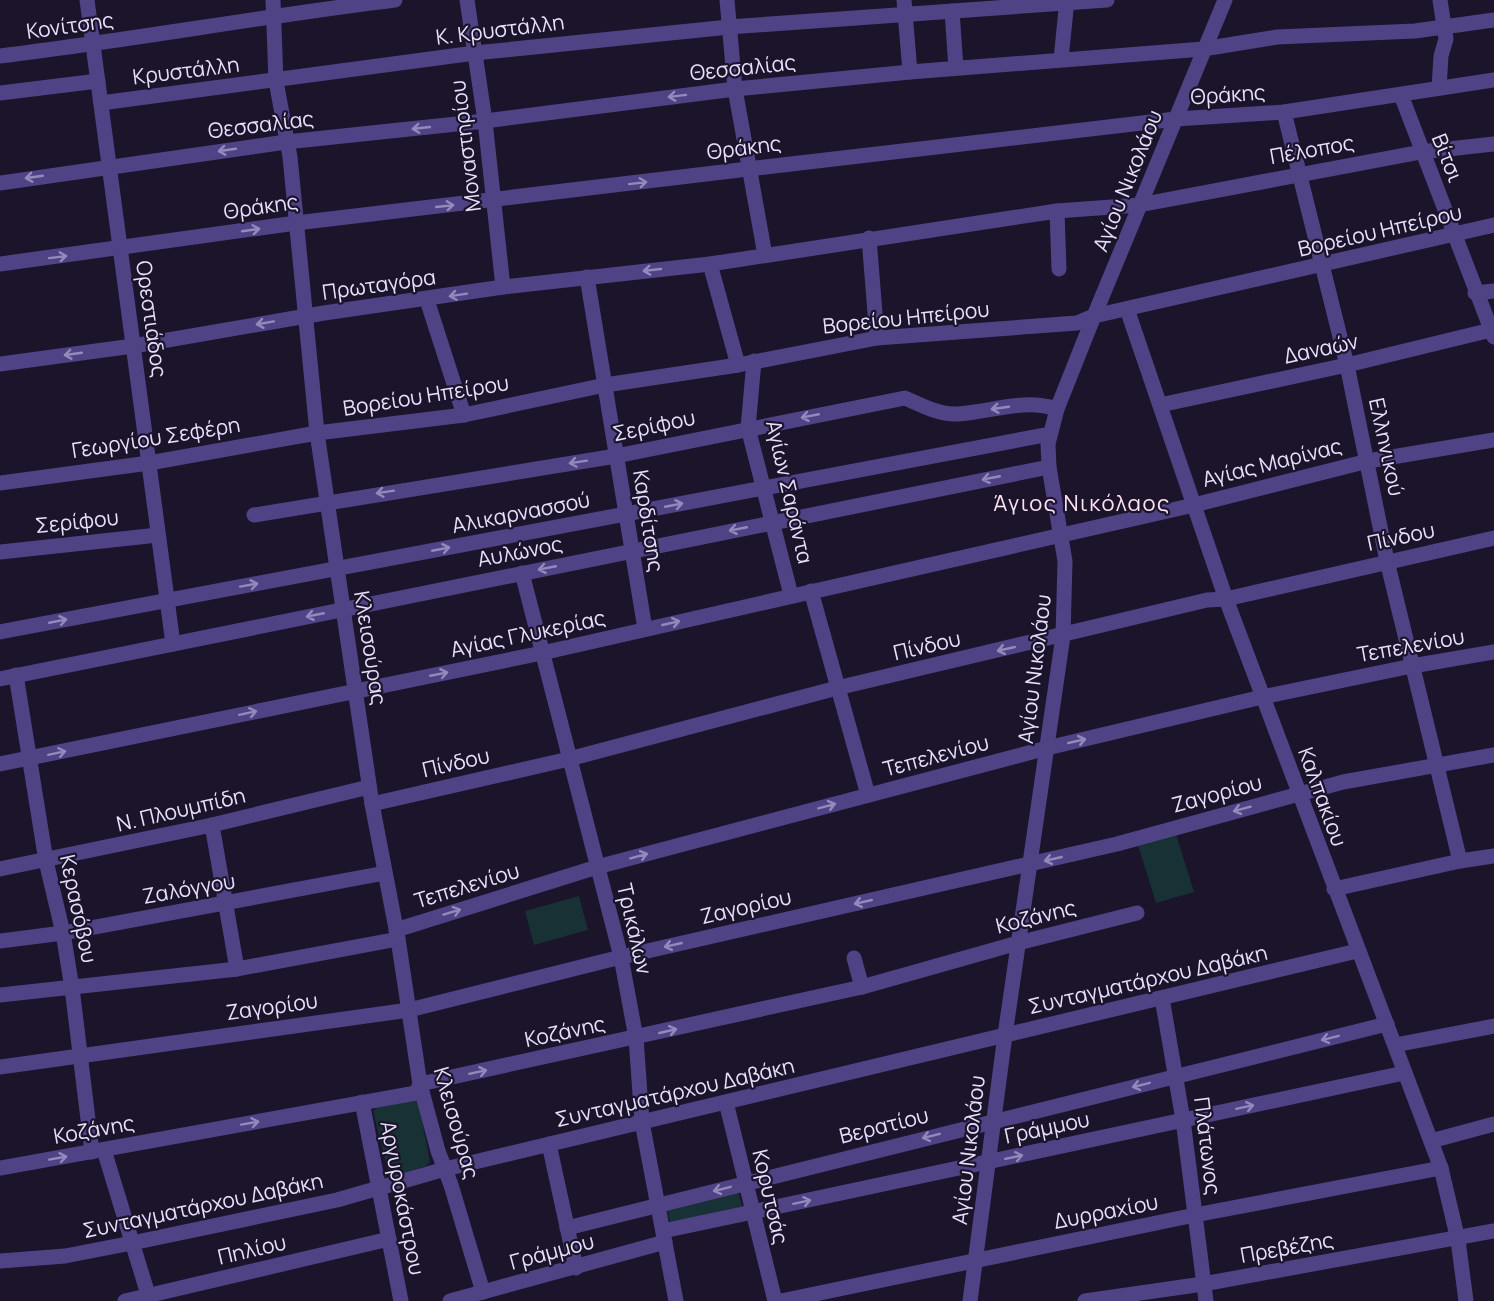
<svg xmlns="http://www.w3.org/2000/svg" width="1494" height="1301" viewBox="0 0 1494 1301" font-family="Manrope,sans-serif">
<rect width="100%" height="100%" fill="#1b142b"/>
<g fill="#173134">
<polygon points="1176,834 1194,892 1156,903 1138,845"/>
<polygon points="579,896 588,930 534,945 525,911"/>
<polygon points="418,1100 430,1162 426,1166 393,1177 388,1172 373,1111 378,1107"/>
<polygon points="738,1191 742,1206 670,1223 667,1207"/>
</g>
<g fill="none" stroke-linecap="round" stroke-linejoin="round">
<g stroke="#4f4386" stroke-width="15">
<polyline points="87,0 173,644"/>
<polyline points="273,0 276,81 290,157 317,433 372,804 398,939 420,1084 438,1151 451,1185 483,1292"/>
<polyline points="467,0 485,121 503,287"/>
<polyline points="727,0 735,89 765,255"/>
<polyline points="904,0 910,72"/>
<polyline points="952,11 956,68"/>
<path d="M0,56c132,-16 263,-40 395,-56"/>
<polyline points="1061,59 1067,0"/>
<polyline points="1439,88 1441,56 1446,39 1440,0"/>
<polyline points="0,93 98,81"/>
<polyline points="1401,95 1494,337"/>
<polyline points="101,103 475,53 729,27 1107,0"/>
<polyline points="1284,112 1347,365 1387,561 1460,861"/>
<polyline points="0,183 286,142 485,121 735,89 910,72 1203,49 1277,37 1415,31 1494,20"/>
<polyline points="1057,211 1059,269"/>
<polyline points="869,238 877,338"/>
<polyline points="0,264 296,223 748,169 1176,119 1284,112 1494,80"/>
<polyline points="710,264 738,365"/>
<polyline points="587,277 645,629"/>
<polyline points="1475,293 1494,291"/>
<polyline points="427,300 464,415"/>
<polyline points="1127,309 1226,599 1441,1168 1458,1240 1466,1301"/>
<polyline points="754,361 748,428 791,595"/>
<polyline points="0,364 133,346 324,313 503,287 710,264 1057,211 1139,205 1421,152 1494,144"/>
<polyline points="1160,405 1347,365 1491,330"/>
<polyline points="0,483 149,463 317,433 464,415 605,385 738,365 877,338 1077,323 1094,316 1494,225"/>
<path d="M254,515l362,-59 289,-58c16,7 34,17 52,16 35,-2 66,-16 100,-5"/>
<polyline points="0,552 158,535"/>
<polyline points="522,573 621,957 636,1038 642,1122 676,1301"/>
<polyline points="811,591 868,795"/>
<polyline points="0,632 1050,434"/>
<polyline points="16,675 46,861 63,933 72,988 92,1152"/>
<polyline points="0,679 1049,467"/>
<polyline points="0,764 542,653 1194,505 1368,461 1494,440"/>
<polyline points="372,804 569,759 837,688 1207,600 1226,599 1494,538"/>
<polyline points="212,825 237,969"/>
<polyline points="0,869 212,825 369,787"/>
<polyline points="1334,889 1460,861 1494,856"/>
<polyline points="396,930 597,867 1047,748 1262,697 1412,666 1494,652"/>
<polyline points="0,941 63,933 385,873"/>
<polyline points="854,958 862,987"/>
<polyline points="0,995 237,969 398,939"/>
<polyline points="1162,998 1183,1120 1206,1301"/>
<polyline points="1395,1045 1494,1026"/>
<polyline points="0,1067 409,1010 621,957 1117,844 1343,782 1494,755"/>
<polyline points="362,1102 401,1301"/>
<polyline points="726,1102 775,1301"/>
<polyline points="1431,1141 1494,1124"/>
<polyline points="549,1144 576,1268"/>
<polyline points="104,1150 150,1301"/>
<polyline points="0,1168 416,1093 420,1084 862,987 1018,943 1137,913"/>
<polyline points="567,1228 1387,1024"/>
<polyline points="663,1231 1404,1073"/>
<polyline points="0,1261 65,1256 132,1243 337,1200 445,1169 1357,951"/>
<polyline points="125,1301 389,1239"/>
<polyline points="450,1301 665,1242"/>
<polyline points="781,1301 1195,1215 1441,1168"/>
<polyline points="970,1301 1005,1035 1063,636 1065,561 1049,467 1048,444 1057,409 1094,316 1225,0"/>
<polyline points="1085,1301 1203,1284 1494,1231"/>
</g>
</g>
<defs><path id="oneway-shaft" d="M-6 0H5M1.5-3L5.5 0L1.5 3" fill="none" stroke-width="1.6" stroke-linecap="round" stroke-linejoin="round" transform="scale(1.5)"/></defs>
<g stroke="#938abb">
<use href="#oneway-shaft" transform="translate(677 96) rotate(173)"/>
<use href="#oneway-shaft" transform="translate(421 128) rotate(174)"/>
<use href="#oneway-shaft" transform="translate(227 150) rotate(172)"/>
<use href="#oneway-shaft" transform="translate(34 177) rotate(172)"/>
<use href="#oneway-shaft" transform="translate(638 183) rotate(-7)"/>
<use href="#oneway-shaft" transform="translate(445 206) rotate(-6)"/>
<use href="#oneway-shaft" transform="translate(251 230) rotate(-8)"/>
<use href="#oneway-shaft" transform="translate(58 257) rotate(-7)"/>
<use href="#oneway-shaft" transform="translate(652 270) rotate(174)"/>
<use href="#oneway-shaft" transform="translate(458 295) rotate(171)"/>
<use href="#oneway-shaft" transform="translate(265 323) rotate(170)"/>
<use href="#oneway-shaft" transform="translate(73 354) rotate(172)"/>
<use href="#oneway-shaft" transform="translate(1000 408) rotate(172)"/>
<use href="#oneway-shaft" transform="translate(810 416) rotate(169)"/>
<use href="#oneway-shaft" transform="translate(578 462) rotate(171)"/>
<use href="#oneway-shaft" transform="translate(991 478) rotate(169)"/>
<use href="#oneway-shaft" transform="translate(385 492) rotate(171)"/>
<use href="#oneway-shaft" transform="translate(674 505) rotate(-11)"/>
<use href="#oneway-shaft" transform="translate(738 529) rotate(169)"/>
<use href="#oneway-shaft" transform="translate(441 549) rotate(-11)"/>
<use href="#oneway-shaft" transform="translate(547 568) rotate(169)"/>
<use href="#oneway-shaft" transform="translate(249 585) rotate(-10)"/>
<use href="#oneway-shaft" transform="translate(315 615) rotate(169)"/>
<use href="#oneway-shaft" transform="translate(58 621) rotate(-11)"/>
<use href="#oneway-shaft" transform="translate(671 623) rotate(-13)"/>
<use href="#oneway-shaft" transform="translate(1006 649) rotate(167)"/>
<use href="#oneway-shaft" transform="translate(439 674) rotate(-11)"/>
<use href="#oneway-shaft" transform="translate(248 713) rotate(-12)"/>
<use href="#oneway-shaft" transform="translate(1077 741) rotate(-13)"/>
<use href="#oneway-shaft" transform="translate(57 753) rotate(-12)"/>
<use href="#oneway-shaft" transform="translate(827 806) rotate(-15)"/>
<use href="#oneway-shaft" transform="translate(1242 809) rotate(165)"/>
<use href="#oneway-shaft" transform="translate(639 856) rotate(-15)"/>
<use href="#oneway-shaft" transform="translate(1053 859) rotate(167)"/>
<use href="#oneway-shaft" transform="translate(863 902) rotate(167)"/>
<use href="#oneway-shaft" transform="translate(452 912) rotate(-17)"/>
<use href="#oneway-shaft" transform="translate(673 945) rotate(167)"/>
<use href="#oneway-shaft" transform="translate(668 1031) rotate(-13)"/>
<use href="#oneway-shaft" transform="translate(1330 1038) rotate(166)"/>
<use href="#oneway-shaft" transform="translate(478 1072) rotate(-12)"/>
<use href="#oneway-shaft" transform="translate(1141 1085) rotate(166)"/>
<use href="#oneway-shaft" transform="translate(1245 1107) rotate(-12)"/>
<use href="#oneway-shaft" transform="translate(250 1123) rotate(-10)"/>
<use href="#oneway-shaft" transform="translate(931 1136) rotate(166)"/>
<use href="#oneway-shaft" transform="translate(1014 1157) rotate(-12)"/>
<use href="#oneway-shaft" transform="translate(58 1158) rotate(-10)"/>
<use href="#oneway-shaft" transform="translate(722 1189) rotate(166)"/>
<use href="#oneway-shaft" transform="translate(802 1202) rotate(-12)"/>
</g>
<g text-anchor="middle" stroke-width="4.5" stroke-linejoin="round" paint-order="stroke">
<g font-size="21" fill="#e7e0fc" stroke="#1b142b">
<text transform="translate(70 26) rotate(-8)" y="7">Κονίτσης</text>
<text transform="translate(500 30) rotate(-7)" y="7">Κ. Κρυστάλλη</text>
<text transform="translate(743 68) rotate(-6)" y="7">Θεσσαλίας</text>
<text transform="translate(186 71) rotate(-7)" y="7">Κρυστάλλη</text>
<text transform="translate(1228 95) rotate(-4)" y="7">Θράκης</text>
<text transform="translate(261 125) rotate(-7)" y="7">Θεσσαλίας</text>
<text transform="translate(466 146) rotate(-97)" y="7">Μοναστηρίου</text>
<text transform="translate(744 148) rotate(-7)" y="7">Θράκης</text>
<text transform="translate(1312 150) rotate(-10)" y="7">Πέλοπος</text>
<text transform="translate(1447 158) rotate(68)" y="7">Βίτσι</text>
<text transform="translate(1128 181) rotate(-68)" y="7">Αγίου Νικολάου</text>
<text transform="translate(261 207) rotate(-8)" y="7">Θράκης</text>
<text transform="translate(1380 231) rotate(-13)" y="7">Βορείου Ηπείρου</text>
<text transform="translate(379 285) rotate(-8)" y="7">Πρωταγόρα</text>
<text transform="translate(906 318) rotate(-6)" y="7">Βορείου Ηπείρου</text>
<text transform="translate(151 319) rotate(82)" y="7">Ορεστιάδος</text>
<text transform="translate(1321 349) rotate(-12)" y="7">Δαναών</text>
<text transform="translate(426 396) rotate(-9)" y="7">Βορείου Ηπείρου</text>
<text transform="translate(654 426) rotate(-12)" y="7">Σερίφου</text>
<text transform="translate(156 438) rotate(-9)" y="7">Γεωργίου Σεφέρη</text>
<text transform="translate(1386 447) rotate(78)" y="7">Ελληνικού</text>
<text transform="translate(1272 463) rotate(-14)" y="7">Αγίας Μαρίνας</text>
<text transform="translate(789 492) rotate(77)" y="7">Αγίων Σαράντα</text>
<text transform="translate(521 513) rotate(-11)" y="7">Αλικαρνασσού</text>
<text transform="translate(648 521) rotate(81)" y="7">Καρδίτσης</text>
<text transform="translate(77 522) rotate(-6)" y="7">Σερίφου</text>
<text transform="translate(1401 537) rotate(-12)" y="7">Πίνδου</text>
<text transform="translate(520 552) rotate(-11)" y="7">Αυλώνος</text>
<text transform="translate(528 634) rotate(-12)" y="7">Αγίας Γλυκερίας</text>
<text transform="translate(927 646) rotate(-13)" y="7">Πίνδου</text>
<text transform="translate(1411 646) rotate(-10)" y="7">Τεπελενίου</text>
<text transform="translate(370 648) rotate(81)" y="7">Κλεισούρας</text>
<text transform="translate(1035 669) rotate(-83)" y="7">Αγίου Νικολάου</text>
<text transform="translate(936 756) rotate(-15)" y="7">Τεπελενίου</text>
<text transform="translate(456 763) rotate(-13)" y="7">Πίνδου</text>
<text transform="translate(1217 794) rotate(-15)" y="7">Ζαγορίου</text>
<text transform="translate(1322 797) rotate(70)" y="7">Καλπακίου</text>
<text transform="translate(181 810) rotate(-13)" y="7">N. Πλουμπίδη</text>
<text transform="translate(467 886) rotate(-17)" y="7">Τεπελενίου</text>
<text transform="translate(189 889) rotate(-10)" y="7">Ζαλόγγου</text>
<text transform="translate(746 907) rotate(-13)" y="7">Ζαγορίου</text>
<text transform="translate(78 909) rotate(78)" y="7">Κερασόβου</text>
<text transform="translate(1036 917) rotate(-14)" y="7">Κοζάνης</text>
<text transform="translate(634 929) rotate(77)" y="7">Τρικάλων</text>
<text transform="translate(1148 980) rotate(-13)" y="7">Συνταγματάρχου Δαβάκη</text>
<text transform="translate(272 1007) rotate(-8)" y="7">Ζαγορίου</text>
<text transform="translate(565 1032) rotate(-12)" y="7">Κοζάνης</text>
<text transform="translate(675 1093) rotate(-13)" y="7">Συνταγματάρχου Δαβάκη</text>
<text transform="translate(456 1123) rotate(74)" y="7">Κλεισούρας</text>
<text transform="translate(884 1126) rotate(-14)" y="7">Βερατίου</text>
<text transform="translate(1047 1128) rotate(-12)" y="7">Γράμμου</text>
<text transform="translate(94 1130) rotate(-10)" y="7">Κοζάνης</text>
<text transform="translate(1207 1146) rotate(83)" y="7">Πλάτωνος</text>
<text transform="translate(969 1150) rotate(-83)" y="7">Αγίου Νικολάου</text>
<text transform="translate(770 1197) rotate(77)" y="7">Κορυτσάς</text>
<text transform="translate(402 1198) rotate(79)" y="7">Αργυροκάστρου</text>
<text transform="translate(203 1206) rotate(-12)" y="7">Συνταγματάρχου Δαβάκη</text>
<text transform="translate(1106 1212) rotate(-11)" y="7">Δυρραχίου</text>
<text transform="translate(1287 1248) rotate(-10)" y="7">Πρεβέζης</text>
<text transform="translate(252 1250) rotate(-13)" y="7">Πηλίου</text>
<text transform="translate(552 1252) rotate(-15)" y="7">Γράμμου</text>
</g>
<g font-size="22" letter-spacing="1.5" fill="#fde2ef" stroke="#1b142b">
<text x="1082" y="511">Άγιος Νικόλαος</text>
</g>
</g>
</svg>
